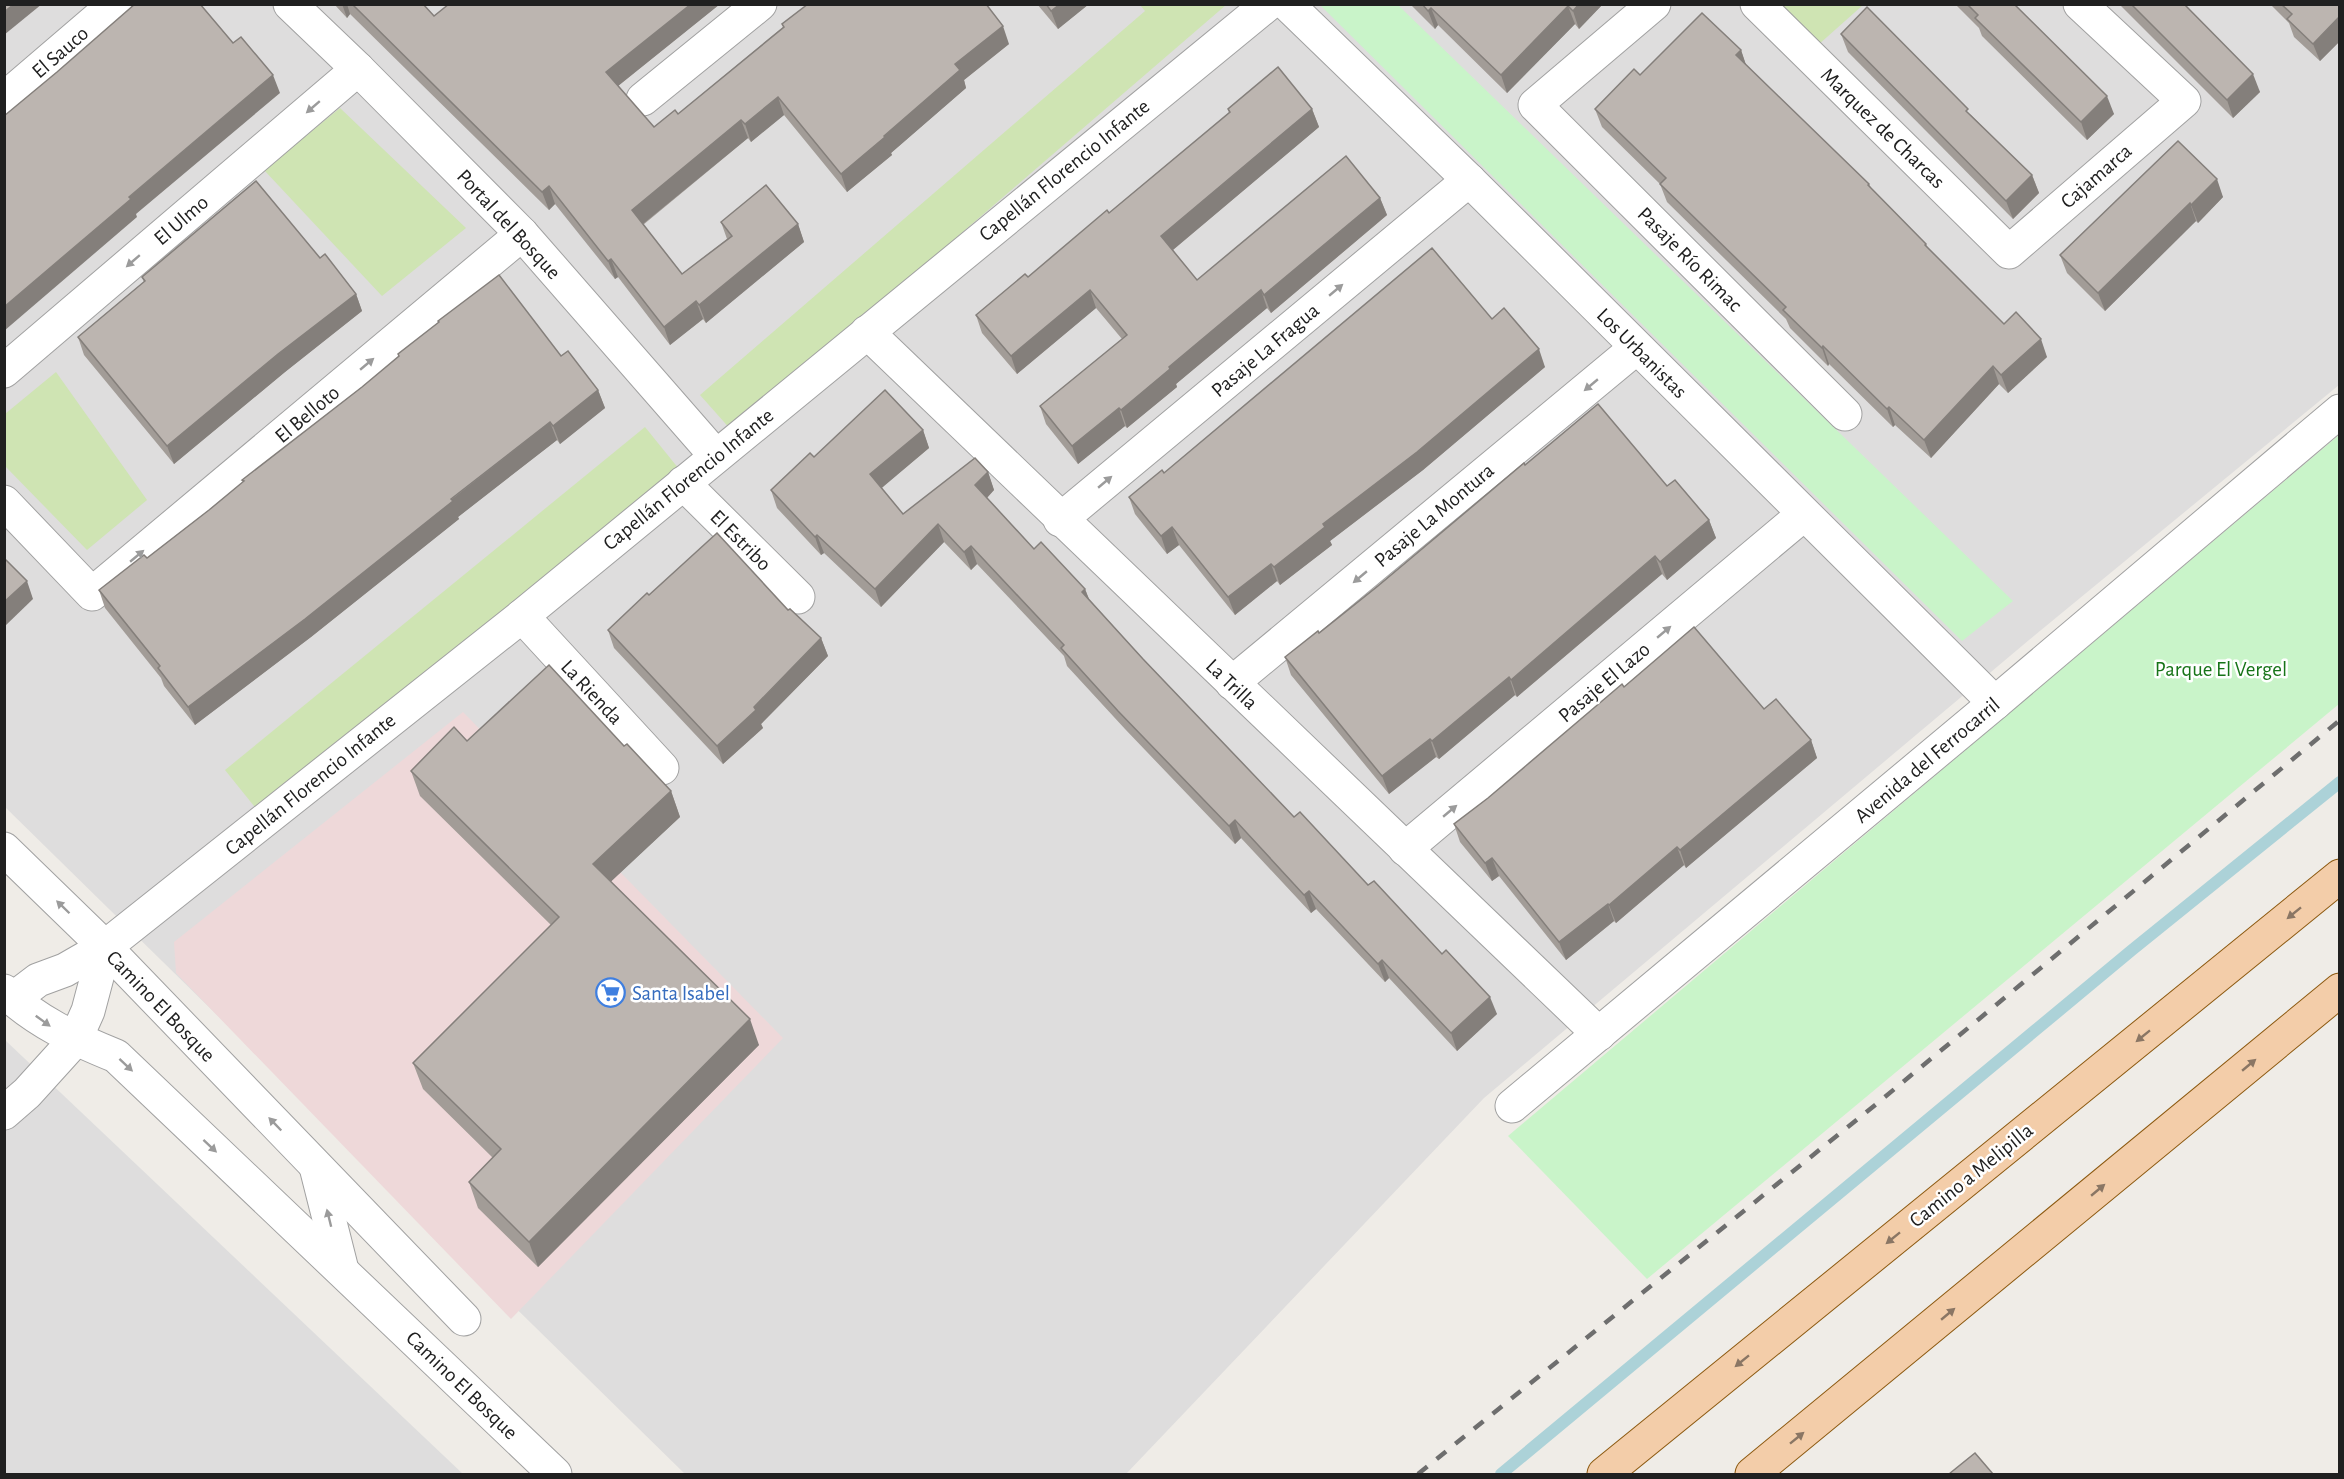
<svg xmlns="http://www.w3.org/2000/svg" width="2344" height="1479" viewBox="0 0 2344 1479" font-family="'Alegreya Sans',sans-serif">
<rect width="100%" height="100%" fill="#efece7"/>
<g fill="#dedddd">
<polygon points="4,5 2339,5 2339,385 2029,640 1484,1098 1126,1474 685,1474 5,807"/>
<polygon points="5,1040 463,1474 5,1474"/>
</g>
<polygon fill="#eed8d9" points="463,712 783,1038 511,1319 176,973 174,942"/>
<g fill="#cfe4b3">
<polygon points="1140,5 1226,5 732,431 700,395 1145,11"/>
<polygon points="1782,5 1863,5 1818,45"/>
<polygon points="340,108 466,228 382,296 264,170"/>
<polygon points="56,372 147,500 87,550 5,466 5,414"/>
<polygon points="645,427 679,469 258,811 225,770"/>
</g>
<g fill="#c9f4c9">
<polygon points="1320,5 1398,5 2013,601 1962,641"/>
<polygon points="2339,435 2339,704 1647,1279 1508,1136"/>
</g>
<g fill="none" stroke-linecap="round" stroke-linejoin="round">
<polyline stroke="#acd2d8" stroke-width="12" points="1501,1474 2132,950 2340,782"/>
<defs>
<g id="minor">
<polyline points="290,4 358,69 522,234 716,456"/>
<polyline points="1287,4 1469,180 1995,703"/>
<polyline points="1654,4 1535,105 1845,414"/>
<polyline points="1757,4 2009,252 2184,101 2080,4"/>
<polyline points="4,99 115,4"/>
<polyline points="643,99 760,4"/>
<polyline points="867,332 1599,1034"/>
<polyline points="4,371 358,69"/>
<polyline points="683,483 798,597"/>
<polyline points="4,502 92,594 522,234"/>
<polyline points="1060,520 1469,180"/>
<polyline points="522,616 662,768"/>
<polyline points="1232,683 1636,348"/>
<polyline points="4,849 105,947 464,1319"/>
<polyline points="1405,849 1804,514"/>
<path d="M4,991c33,31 70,48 112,65l439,418"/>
<polyline points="13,999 38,980 65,970 105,947 522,616 1268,4"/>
<polyline points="1512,1106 1995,703 2340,411"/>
<polyline points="4,1113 27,1093 75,1040 88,1011 105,947"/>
<polyline points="316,1167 342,1270"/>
</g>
<g id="major">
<polyline points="1604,1474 2340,876"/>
<polyline points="1752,1474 2340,990"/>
</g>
</defs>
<use href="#minor" stroke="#a1a1a1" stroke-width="35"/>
<use href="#major" stroke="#8c5910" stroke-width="35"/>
<use href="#minor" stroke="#fff" stroke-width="33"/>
<use href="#major" stroke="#f3cda9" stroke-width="33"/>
<polyline stroke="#6e6e6e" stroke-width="4.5" stroke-dasharray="12 12" stroke-linecap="butt" points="1418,1474 1880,1101 2340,720"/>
</g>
<g fill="#a29c97">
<polygon points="334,4 423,4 434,16 449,4 720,4 618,86 654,127 678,114 783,27 782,24 1009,44 964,80 966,88 891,153 892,155 847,192 784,115 751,142 748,138 643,225 682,274 727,239 721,222 798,224 804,242 706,323 703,319 670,345 618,277 615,279 555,204 549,210 350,14 347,18"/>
<polygon points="1037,4 1089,4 1058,29"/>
<polygon points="1410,4 1603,4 1579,29 1575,24 1507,93 1438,25 1435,29"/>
<polygon points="1955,4 2014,4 2114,114 2087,140 1982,36 1979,28"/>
<polygon points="2119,4 2184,4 2260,92 2233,118"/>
<polygon points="2270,4 2340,4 2340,41 2320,61 2294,37 2289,23"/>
<polygon points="1841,34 1971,115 2032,175 2039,193 2013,219 1848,52"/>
<polygon points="1741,50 1746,65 1869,184 1871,188 1926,244 1928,248 2004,324 2047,357 2008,393 1999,384 1931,458 1895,425 1893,427 1829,364 1828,366 1790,328 1786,319 1667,202 1660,184 1602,127 1595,109 1640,75"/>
<polygon points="1228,109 1312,109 1319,127 1173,250 1197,280 1380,198 1387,215 1271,313 1267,308 1176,384 1177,387 1127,428 1125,426 1078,464 1046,424 1040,406 1122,339 1096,308 1017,374 982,333 976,315 1028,277 1109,213 1229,113"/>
<polygon points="2178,141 2223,197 2198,223 2196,221 2105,311 2067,273 2060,255"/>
<polygon points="320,258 356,294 362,311 285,372 174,464 84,355 78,337 144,282 142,277"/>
<polygon points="1492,319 1545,367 1423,470 1330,541 1332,545 1280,585 1277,581 1235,615 1179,545 1167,554 1135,514 1129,497"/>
<polygon points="398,354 561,356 598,390 605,408 560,444 557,440 458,517 459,519 311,637 195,725 164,686 161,678 105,608 99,590 147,558 209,510 243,482 242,480 362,387 399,357"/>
<polygon points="923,430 929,448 881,488 903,514 988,472 994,490 987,498 1034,549 1085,589 1089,599 1143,659 1294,817 1368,885 1497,1014 1457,1051 1389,978 1385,982 1316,909 1311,913 1241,838 1235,844 1125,729 1067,666 1064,656 977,564 971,570 944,542 881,607 824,553 821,555 777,508 771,490 814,457"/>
<polygon points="1525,465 1667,486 1709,520 1716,538 1667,580 1662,574 1517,697 1515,695 1439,759 1436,757 1389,794 1291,675 1285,657 1319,633"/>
<polygon points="649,595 788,610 821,638 828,656 761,724 763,728 723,764 614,648 608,630"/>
<polygon points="1624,687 1764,709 1811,740 1817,758 1686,868 1684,865 1616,923 1614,921 1566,960 1499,876 1492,881 1460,842 1454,824 1488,798"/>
<polygon points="467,741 624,746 671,791 680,817 610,882 759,1045 538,1267 478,1208 469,1182 493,1158 423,1089 413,1063 551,925 420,796 411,771"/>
</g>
<g fill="#847f7b">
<polygon points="14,4 42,4 4,35 4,12"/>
<polygon points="342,4 347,4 350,14 347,18"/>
<polygon points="691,4 720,4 613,90 606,72"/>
<polygon points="1060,4 1089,4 1058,29 1051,11"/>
<polygon points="1579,4 1603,4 1579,29 1573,11"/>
<polygon points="1568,6 1575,24 1507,93 1501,75"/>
<polygon points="1431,8 1438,25 1435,29 1428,11"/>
<polygon points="2340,16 2340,41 2320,61 2313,44"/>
<polygon points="1003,26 1009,44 964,80 966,88 891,153 892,155 847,192 841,174 955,64"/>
<polygon points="1741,50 1747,68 1736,55"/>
<polygon points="2253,74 2260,92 2233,118 2227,100"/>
<polygon points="273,75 280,93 136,214 137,217 4,331 4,307 129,197"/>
<polygon points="2107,96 2114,114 2087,140 2081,122"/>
<polygon points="778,97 784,115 751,142 745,124"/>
<polygon points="1312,109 1319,127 1168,254 1161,236"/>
<polygon points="741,120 748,138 638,228 632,210"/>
<polygon points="2032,175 2039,193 2013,219 2006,201"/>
<polygon points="2217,179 2223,197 2198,223 2191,205"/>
<polygon points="549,186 555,204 549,210 542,192"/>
<polygon points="1380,198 1387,215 1271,313 1264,295"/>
<polygon points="2190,203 2196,221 2105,311 2098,293"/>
<polygon points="798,224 804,242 706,323 699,305"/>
<polygon points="611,259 618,277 615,279 608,261"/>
<polygon points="1090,290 1096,308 1017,374 1011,356"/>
<polygon points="1261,290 1267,308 1176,384 1177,387 1127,428 1121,410 1169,367"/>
<polygon points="356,294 362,311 285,372 174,464 167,446 278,354"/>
<polygon points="696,301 703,319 670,345 664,327"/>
<polygon points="2041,339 2047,357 2008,393 2001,375"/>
<polygon points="1823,346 1829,364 1828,366 1822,348"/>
<polygon points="1539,349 1545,367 1423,470 1330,541 1332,545 1280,585 1274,567 1323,524"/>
<polygon points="1993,366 1999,384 1931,458 1924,440"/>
<polygon points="598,390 605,408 560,444 553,426"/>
<polygon points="1889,407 1895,425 1893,427 1887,409"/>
<polygon points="1119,408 1125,426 1078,464 1072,446"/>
<polygon points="550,422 557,440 458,517 459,519 311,637 195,725 188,707"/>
<polygon points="923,430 929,448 877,492 870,474"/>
<polygon points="988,472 994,490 982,503 975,485"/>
<polygon points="1709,520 1716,538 1667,580 1660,562"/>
<polygon points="938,524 944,542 881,607 875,589"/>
<polygon points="1172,527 1179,545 1167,554 1161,536"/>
<polygon points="817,535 824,553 821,555 815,537"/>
<polygon points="971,546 977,564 971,570 964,552"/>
<polygon points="1655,556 1662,574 1517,697 1511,680"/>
<polygon points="1271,564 1277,581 1235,615 1228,597"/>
<polygon points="27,581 33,599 4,627 4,602"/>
<polygon points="1085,589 1092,607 1082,592"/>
<polygon points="821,638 828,656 761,724 763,728 723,764 717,746"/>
<polygon points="1509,677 1515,695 1439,759 1432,741"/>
<polygon points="1430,739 1436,757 1389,794 1382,776"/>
<polygon points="1811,740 1817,758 1686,868 1680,850"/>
<polygon points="671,791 680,817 602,890 593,864"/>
<polygon points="1235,820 1241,838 1235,844 1229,826"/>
<polygon points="1677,847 1684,865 1616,923 1609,905"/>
<polygon points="1492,858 1499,876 1492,881 1485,863"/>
<polygon points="1309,891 1316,909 1311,913 1304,895"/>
<polygon points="1608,904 1614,921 1566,960 1559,942"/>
<polygon points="1382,960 1389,978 1385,982 1378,964"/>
<polygon points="1490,997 1497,1014 1457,1051 1451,1033"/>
<polygon points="750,1019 759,1045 538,1267 529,1242"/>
</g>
<g fill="#bcb5b0" stroke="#847f7b" stroke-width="1.5">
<polygon points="4,4 14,4 4,12"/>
<polygon points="135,4 200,4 233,43 241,37 273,75 129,197 131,199 4,307 4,116 57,72"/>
<polygon points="352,4 423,4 434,16 449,4 691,4 606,72 654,127 675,110 678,114 784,27 782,24 808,4 986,4 1003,26 955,64 960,70 884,136 885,137 841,174 778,97 745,124 741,120 632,210 682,274 732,236 721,222 766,185 798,224 699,305 696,301 664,327 611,259 608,261 549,186 542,192"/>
<polygon points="1046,4 1060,4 1051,11"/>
<polygon points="1422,4 1579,4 1573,11 1568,6 1501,75 1431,8 1428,11"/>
<polygon points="1967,4 2014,4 2107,96 2081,122 1975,18 1978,15"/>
<polygon points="2131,4 2184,4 2253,74 2227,100"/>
<polygon points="2281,4 2340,4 2340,16 2313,44 2287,19 2292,14"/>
<polygon points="1867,7 1968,109 1966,111 2032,175 2006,201 1841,34"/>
<polygon points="1702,13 1741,50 1736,55 1869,184 1868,185 1926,244 1925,245 2004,324 2016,312 2041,339 2001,375 1993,366 1924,440 1889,407 1887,409 1823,346 1822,348 1783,310 1786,307 1660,184 1666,178 1595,109 1634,69 1640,75"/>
<polygon points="1278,67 1312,109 1161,236 1197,280 1346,156 1380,198 1264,295 1261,290 1169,367 1170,369 1121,410 1119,408 1072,446 1040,406 1127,335 1090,290 1011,356 976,315 1025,274 1028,277 1107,210 1109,213 1230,112 1228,109"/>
<polygon points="2178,141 2217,179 2191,205 2190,203 2098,293 2060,255"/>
<polygon points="256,181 320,258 325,254 356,294 278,354 167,446 78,337 145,281 142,277"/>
<polygon points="1432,248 1492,319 1504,308 1539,349 1417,452 1323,524 1325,527 1274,567 1271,564 1228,597 1172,527 1161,536 1129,497 1162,470 1164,473"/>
<polygon points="499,275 561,356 568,351 598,390 553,426 550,422 451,499 453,501 305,619 188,707 158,668 160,666 99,590 144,555 147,558 209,510 244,481 242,480 362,387 399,356 398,354 439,322 438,321"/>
<polygon points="885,390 923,430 870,474 903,514 975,458 988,472 975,485 1034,549 1041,542 1085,589 1082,592 1143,659 1294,817 1300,812 1368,885 1374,881 1442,954 1446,950 1490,997 1451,1033 1382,960 1378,964 1309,891 1304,895 1235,820 1229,826 1118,711 1061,648 1064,645 971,546 964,552 938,524 875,589 817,535 815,537 771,490 810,453 814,457"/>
<polygon points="1598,404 1667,486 1675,480 1709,520 1660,562 1655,556 1511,680 1509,677 1432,741 1430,739 1382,776 1285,657 1318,631 1319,633 1378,586 1524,463 1525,465"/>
<polygon points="717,533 788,610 790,609 821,638 754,707 756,710 717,746 608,630 647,593 649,595"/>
<polygon points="4,558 27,581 4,602"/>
<polygon points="1694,627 1764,709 1776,699 1811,740 1680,850 1677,847 1609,905 1608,904 1559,942 1492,858 1485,863 1454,824 1488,798 1622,684 1624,687"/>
<polygon points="549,665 624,746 627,744 671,791 593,864 750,1019 529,1242 469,1182 501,1149 413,1063 559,917 411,771 454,727 467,741"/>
<polygon points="1975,1453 1993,1474 1949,1474"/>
</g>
<defs><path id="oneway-solid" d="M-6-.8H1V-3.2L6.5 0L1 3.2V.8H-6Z" transform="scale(1.5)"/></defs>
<g fill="#9b9b9b">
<use href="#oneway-solid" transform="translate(313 107) rotate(139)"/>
<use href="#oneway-solid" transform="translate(133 261) rotate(139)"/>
<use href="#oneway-solid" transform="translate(1336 290) rotate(-40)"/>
<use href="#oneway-solid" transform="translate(367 364) rotate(-40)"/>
<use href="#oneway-solid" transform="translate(1591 385) rotate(140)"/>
<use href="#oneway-solid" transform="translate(1105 482) rotate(-40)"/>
<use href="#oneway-solid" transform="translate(137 556) rotate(-40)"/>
<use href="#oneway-solid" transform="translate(1360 577) rotate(140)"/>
<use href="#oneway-solid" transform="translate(1664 632) rotate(-40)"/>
<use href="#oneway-solid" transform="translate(1450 811) rotate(-40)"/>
<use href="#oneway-solid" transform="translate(63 907) rotate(-136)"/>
<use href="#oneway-solid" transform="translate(43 1021) rotate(36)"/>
<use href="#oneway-solid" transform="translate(126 1065) rotate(43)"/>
<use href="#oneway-solid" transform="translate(275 1124) rotate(-134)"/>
<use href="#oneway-solid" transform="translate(210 1146) rotate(43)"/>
<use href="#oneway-solid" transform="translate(329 1218) rotate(-104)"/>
</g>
<g fill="#8a7664">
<use href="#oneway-solid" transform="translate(2294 913) rotate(141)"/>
<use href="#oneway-solid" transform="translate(2143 1036) rotate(141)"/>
<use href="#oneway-solid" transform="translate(2249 1065) rotate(-40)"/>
<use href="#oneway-solid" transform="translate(2098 1190) rotate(-40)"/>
<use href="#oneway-solid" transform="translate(1893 1238) rotate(141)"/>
<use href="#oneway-solid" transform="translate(1948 1314) rotate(-40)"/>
<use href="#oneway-solid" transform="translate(1742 1361) rotate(141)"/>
<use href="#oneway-solid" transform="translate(1797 1438) rotate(-39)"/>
</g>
<defs>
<symbol id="supermarket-ring" viewBox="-11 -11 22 22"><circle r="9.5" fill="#fff" stroke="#3f7fe0" stroke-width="1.5"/><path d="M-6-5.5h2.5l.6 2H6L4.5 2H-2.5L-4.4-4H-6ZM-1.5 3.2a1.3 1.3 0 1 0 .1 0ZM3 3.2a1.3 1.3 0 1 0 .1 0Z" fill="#3f7fe0"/></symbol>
</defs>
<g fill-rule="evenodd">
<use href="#supermarket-ring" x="594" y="976" width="33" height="33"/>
</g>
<g text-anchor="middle" stroke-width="5" stroke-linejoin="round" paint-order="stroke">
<g font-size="21" fill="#202020" stroke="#fff">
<text transform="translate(60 52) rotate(-41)" y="7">El Sauco</text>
<text transform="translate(1883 128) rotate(44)" y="7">Marquez de Charcas</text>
<text transform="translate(1064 170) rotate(-39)" y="7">Capellán Florencio Infante</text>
<text transform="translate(2096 176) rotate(-41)" y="7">Cajamarca</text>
<text transform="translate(181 220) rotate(-41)" y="7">El Ulmo</text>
<text transform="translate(509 224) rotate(47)" y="7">Portal del Bosque</text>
<text transform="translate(1690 259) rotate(45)" y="7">Pasaje Río Rimac</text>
<text transform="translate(1265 350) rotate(-40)" y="7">Pasaje La Fragua</text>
<text transform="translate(1642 353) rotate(45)" y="7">Los Urbanistas</text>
<text transform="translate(307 414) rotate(-40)" y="7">El Belloto</text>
<text transform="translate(688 479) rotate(-39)" y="7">Capellán Florencio Infante</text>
<text transform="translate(1434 515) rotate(-40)" y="7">Pasaje La Montura</text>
<text transform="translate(741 540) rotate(45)" y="7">El Estribo</text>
<text transform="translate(1604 682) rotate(-40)" y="7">Pasaje El Lazo</text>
<text transform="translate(1232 684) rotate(44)" y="7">La Trilla</text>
<text transform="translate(592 692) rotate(47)" y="7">La Rienda</text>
<text transform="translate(1927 760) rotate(-40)" y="7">Avenida del Ferrocarril</text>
<text transform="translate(310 784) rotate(-39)" y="7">Capellán Florencio Infante</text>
<text transform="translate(161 1006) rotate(46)" y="7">Camino El Bosque</text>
<text transform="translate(1971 1175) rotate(-39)" y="7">Camino a Melipilla</text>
<text transform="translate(462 1385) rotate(44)" y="7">Camino El Bosque</text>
</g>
<g font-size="21" fill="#177418" stroke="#fff">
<text x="2221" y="676">Parque El Vergel</text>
</g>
<g font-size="21" fill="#366cbe" stroke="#fff" text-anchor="start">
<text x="632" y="1000">Santa Isabel</text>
</g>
</g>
<rect width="2344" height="1479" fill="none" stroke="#202020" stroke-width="12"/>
</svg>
